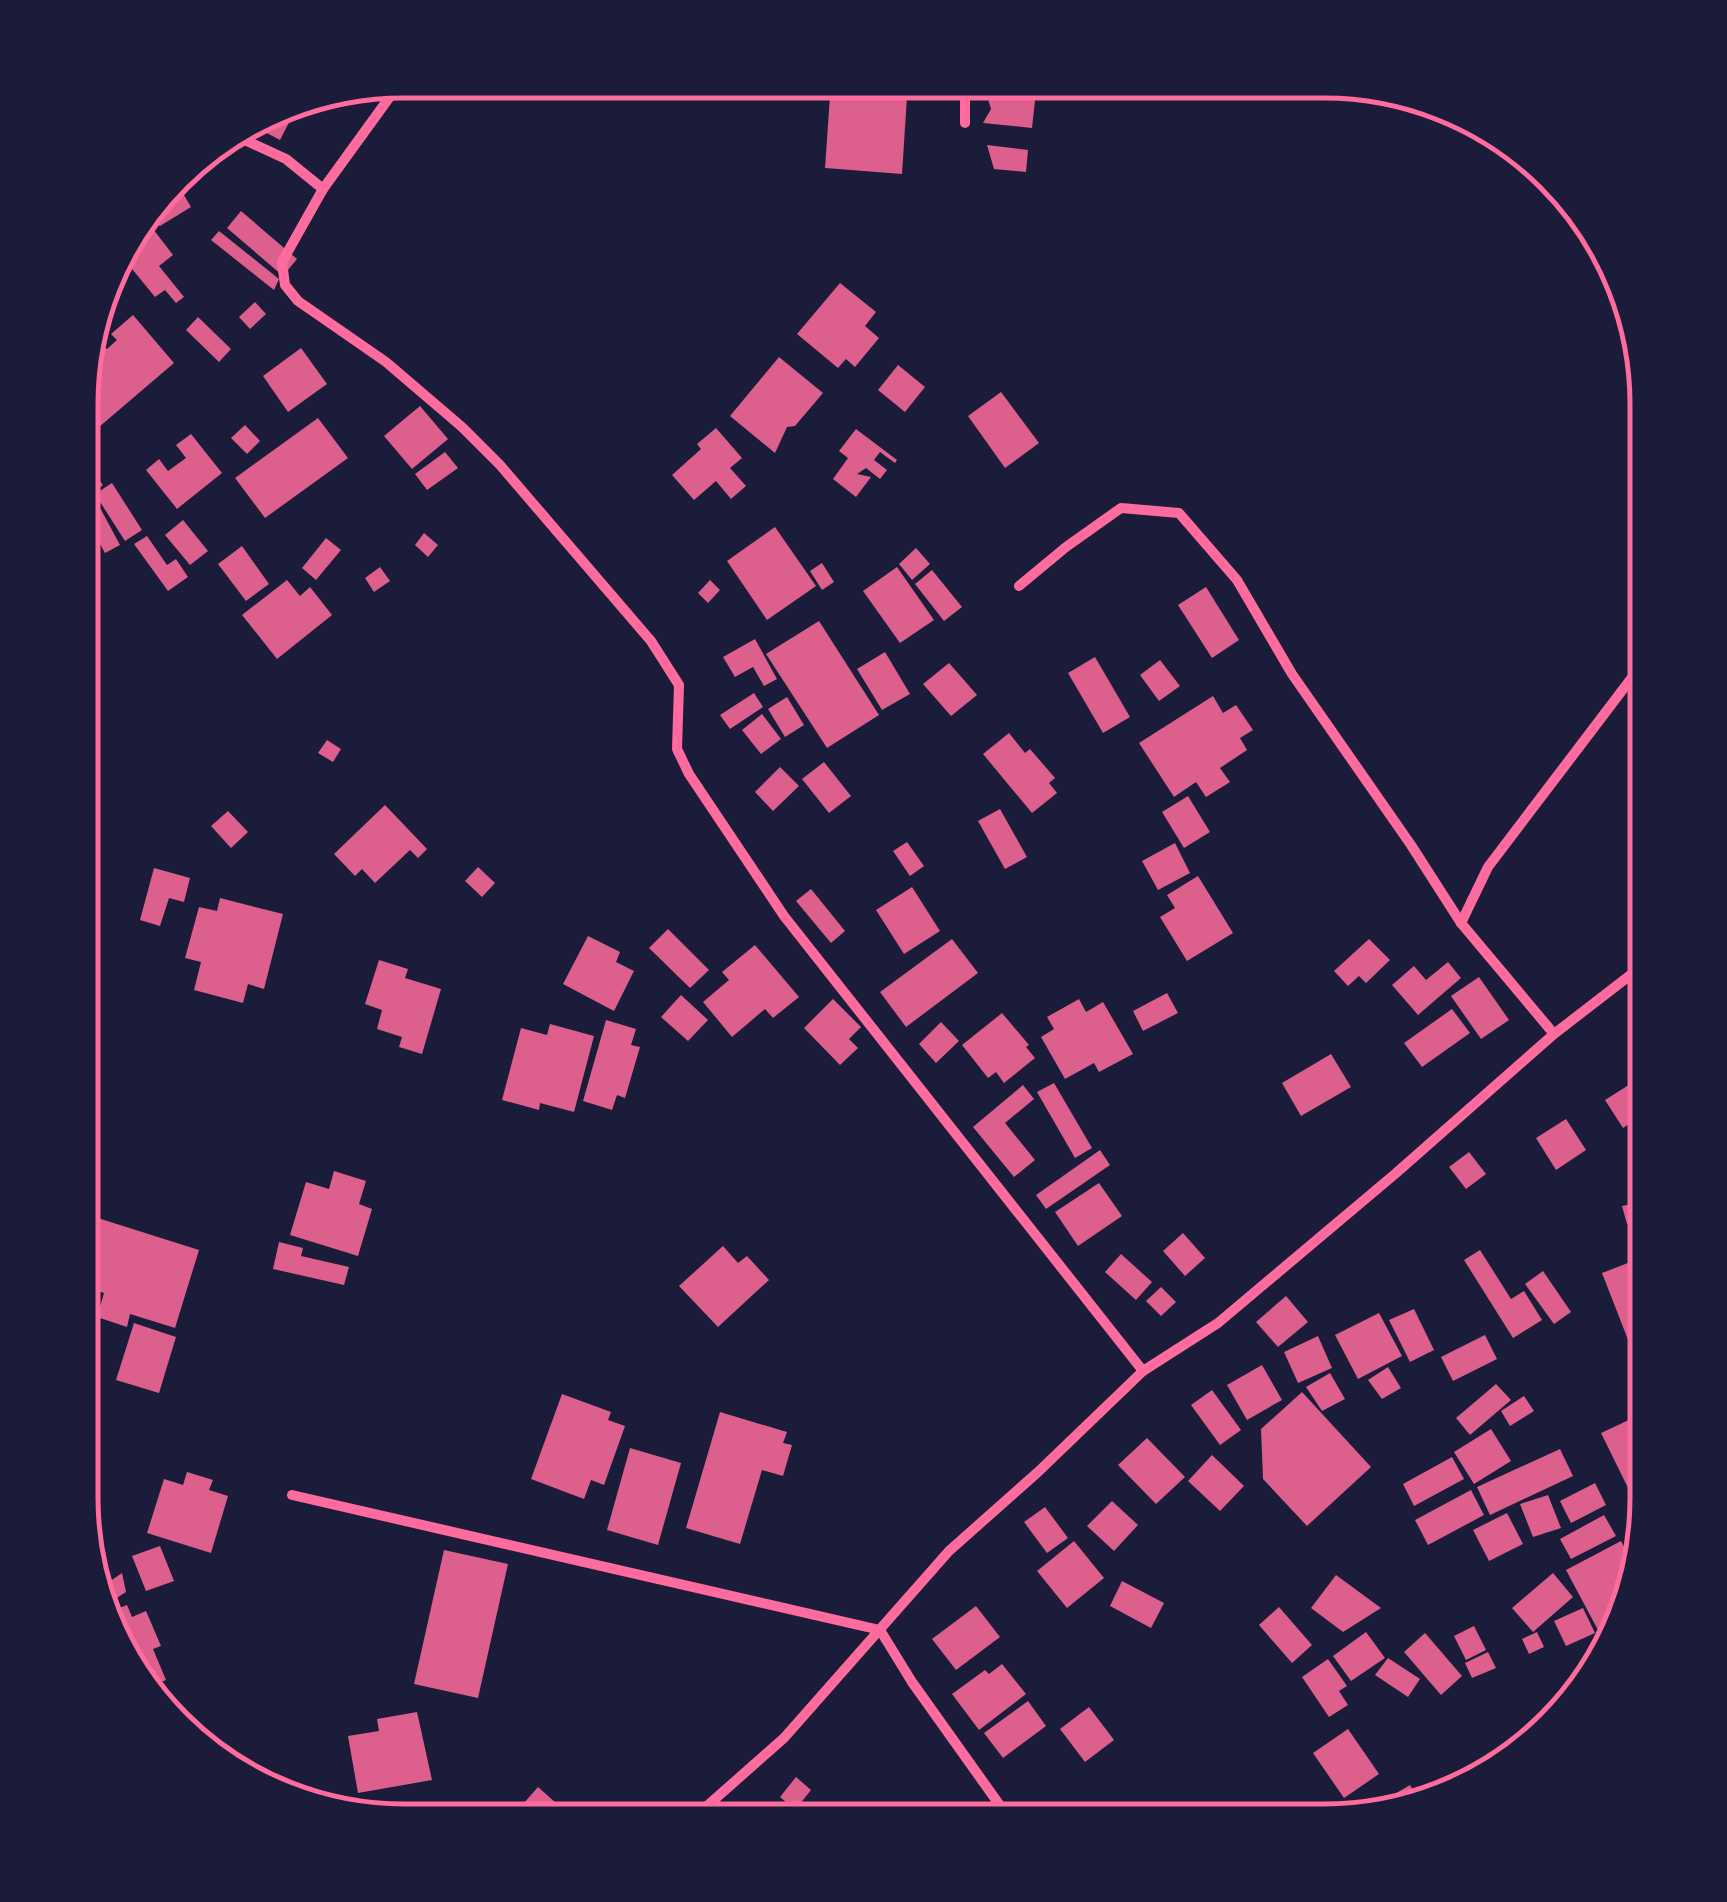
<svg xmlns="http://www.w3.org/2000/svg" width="1727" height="1902" viewBox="0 0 1727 1902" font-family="Manrope,sans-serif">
<rect width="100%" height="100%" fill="#1b1b3a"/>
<g fill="#dd5f8e">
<polygon points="831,81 908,81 902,174 825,168"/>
<polygon points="983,82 1037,82 1032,128 983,123 991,109"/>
<polygon points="302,97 280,140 257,128 261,119"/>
<polygon points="987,145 1028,150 1026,172 994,169"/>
<polygon points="177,183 191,207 160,226 145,216 166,190"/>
<polygon points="241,211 297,259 283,276 227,228"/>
<polygon points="150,225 173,255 159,266 184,297 176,303 165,290 155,297 119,253 122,247"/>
<polygon points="219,231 279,279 274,290 211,240"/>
<polygon points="840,283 876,312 865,326 879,338 855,367 846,359 838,368 797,334"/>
<polygon points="255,302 266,314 250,329 239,317"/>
<polygon points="133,315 174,363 92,433 86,425 86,358 102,344 107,349 117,340 111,334"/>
<polygon points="198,317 231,349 219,362 186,330"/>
<polygon points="301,348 327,384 288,412 263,376"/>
<polygon points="779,357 823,393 795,426 787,427 775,453 730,416"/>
<polygon points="898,365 925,387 905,412 878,390"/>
<polygon points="1001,392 1039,443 1005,468 968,416"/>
<polygon points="420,406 448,439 412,469 384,436"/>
<polygon points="318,418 348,458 265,518 235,478"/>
<polygon points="245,425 260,441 247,454 231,438"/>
<polygon points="716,428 742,458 730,468 746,486 731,499 716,481 694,500 672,475 701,449 697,444"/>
<polygon points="856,429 897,460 895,463 880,452 874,460 887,470 880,479 866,468 857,474 871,477 856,497 833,479 848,458 839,451"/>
<polygon points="191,434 222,473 177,509 146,470 159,459 168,471 186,458 176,445"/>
<polygon points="445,452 458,468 427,490 415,474"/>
<polygon points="91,469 103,485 87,497 86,473"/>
<polygon points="112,483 142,530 125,541 95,494"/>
<polygon points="98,504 120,545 105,553 85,517 85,511"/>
<polygon points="183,520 208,551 190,565 165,535"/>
<polygon points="775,527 816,586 767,620 727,561"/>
<polygon points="424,533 438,545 428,557 415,545"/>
<polygon points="147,536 167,565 176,559 188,577 168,591 134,544"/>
<polygon points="326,538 341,550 316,580 302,568"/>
<polygon points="242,546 269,584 246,601 218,564"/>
<polygon points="916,548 930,564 912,580 899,564"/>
<polygon points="822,563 834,582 822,590 810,571"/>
<polygon points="380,567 390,581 374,592 365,578"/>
<polygon points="897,567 934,620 900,643 863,591"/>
<polygon points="932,570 962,607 944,621 915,584"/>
<polygon points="287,580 300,596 310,587 332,615 277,659 242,615"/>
<polygon points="710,580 720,590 708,603 698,593"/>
<polygon points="1206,587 1239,640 1212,658 1178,605"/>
<polygon points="819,621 879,715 827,748 766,654"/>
<polygon points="755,639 777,679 764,686 753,667 735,677 723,657"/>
<polygon points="885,652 910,694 882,710 857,669"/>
<polygon points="1095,657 1130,717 1103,733 1068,673"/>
<polygon points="1160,660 1180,686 1159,701 1140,675"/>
<polygon points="949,663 977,695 951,716 923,684"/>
<polygon points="754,693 763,707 730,729 720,715"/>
<polygon points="1213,696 1223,713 1236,705 1253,730 1240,738 1247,750 1220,768 1230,782 1206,797 1196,782 1174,797 1139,743"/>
<polygon points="787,697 804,725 785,737 768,709"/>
<polygon points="762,714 781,739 761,754 742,730"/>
<polygon points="1009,733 1025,753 1030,749 1055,778 1049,783 1057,793 1032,813 983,754"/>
<polygon points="327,740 341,749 333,762 318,753"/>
<polygon points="824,762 851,796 829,813 802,779"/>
<polygon points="780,767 799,786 773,811 755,792"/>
<polygon points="1188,796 1210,832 1184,848 1162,812"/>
<polygon points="385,805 427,849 418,858 410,850 375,883 362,869 355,876 334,854"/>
<polygon points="1000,809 1027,857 1005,869 978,821"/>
<polygon points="228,811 248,832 231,848 211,826"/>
<polygon points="907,842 924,866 910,876 893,851"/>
<polygon points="1175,843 1190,873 1158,890 1142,861"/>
<polygon points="478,867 495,883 482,897 465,881"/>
<polygon points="154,868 190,878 184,902 169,898 160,926 140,920"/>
<polygon points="1198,876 1233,933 1187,961 1160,917 1175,908 1167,895"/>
<polygon points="912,887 940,931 904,954 876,910"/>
<polygon points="811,889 845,931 831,943 796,901"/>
<polygon points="220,898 283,914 264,989 248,984 243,1003 194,990 201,962 185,958 199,907 217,911"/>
<polygon points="668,929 709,970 690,988 649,948"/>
<polygon points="588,936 620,952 616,962 634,971 614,1011 563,984"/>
<polygon points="952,939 978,973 906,1027 880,992"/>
<polygon points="1369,939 1390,960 1366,983 1359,976 1348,986 1334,971"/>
<polygon points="755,945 799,997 773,1018 765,1009 732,1037 703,1002 729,980 722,972"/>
<polygon points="379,960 408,969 405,978 441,989 422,1054 399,1047 402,1037 377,1029 382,1010 365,1004"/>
<polygon points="1448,962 1461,978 1418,1015 1392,985 1414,966 1426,980"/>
<polygon points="1479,977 1509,1020 1481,1039 1451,996"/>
<polygon points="1167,993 1178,1013 1143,1031 1133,1011"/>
<polygon points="681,995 708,1020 688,1041 661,1017"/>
<polygon points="833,999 861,1027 849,1039 858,1048 840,1065 804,1028"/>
<polygon points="1079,999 1086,1012 1103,1002 1133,1054 1099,1072 1094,1063 1065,1079 1041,1037 1054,1029 1047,1017"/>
<polygon points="1452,1009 1470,1033 1422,1067 1404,1043"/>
<polygon points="1002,1013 1029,1045 1026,1047 1035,1058 1004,1083 996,1072 988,1078 962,1045"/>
<polygon points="606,1020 636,1029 631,1045 640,1047 625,1098 617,1095 612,1110 583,1101"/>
<polygon points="941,1022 959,1041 936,1063 919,1044"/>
<polygon points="550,1024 594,1036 574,1112 540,1103 539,1110 502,1100 521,1028 547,1035"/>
<polygon points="1331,1054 1351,1087 1301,1116 1282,1083"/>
<polygon points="1643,1076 1646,1081 1646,1113 1623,1128 1605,1100"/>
<polygon points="1054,1083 1092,1148 1075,1158 1037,1092"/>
<polygon points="1023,1085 1034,1099 1005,1123 1035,1160 1014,1177 973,1127"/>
<polygon points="1566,1119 1586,1150 1556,1170 1536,1138"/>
<polygon points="1100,1150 1110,1165 1046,1209 1036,1195"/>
<polygon points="1469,1152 1486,1174 1466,1189 1449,1167"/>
<polygon points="334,1171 366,1181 359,1204 372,1209 358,1256 290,1235 306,1182 329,1189"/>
<polygon points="1099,1183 1122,1216 1078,1246 1055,1212"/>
<polygon points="1646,1201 1646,1221 1627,1224 1622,1206"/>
<polygon points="82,1213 199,1250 175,1328 130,1314 127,1327 97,1317 104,1293 87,1288 94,1268 85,1265 94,1237 82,1234"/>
<polygon points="1183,1233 1205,1258 1185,1276 1163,1251"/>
<polygon points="279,1242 303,1248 301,1256 349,1267 344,1285 273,1269"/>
<polygon points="723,1246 738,1263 747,1256 769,1280 718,1327 679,1286"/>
<polygon points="1480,1250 1511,1299 1524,1291 1542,1320 1513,1338 1464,1260"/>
<polygon points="1121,1254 1152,1282 1136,1300 1105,1272"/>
<polygon points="1646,1256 1646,1345 1632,1350 1602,1273"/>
<polygon points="1543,1271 1571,1312 1554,1324 1525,1284"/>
<polygon points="1161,1287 1176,1302 1161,1316 1146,1301"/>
<polygon points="1286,1296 1308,1322 1278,1347 1256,1322"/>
<polygon points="1414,1309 1434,1350 1410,1362 1389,1320"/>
<polygon points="1379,1313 1402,1356 1358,1379 1335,1335"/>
<polygon points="134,1323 176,1337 159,1393 116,1380"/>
<polygon points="1485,1335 1497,1359 1453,1381 1441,1357"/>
<polygon points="1318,1336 1332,1368 1298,1383 1284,1352"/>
<polygon points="1262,1365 1282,1400 1247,1420 1227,1385"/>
<polygon points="1388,1367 1401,1388 1382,1399 1368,1380"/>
<polygon points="1330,1373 1345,1399 1322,1411 1306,1387"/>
<polygon points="1496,1384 1511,1400 1470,1435 1456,1418"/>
<polygon points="1212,1390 1241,1430 1220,1445 1191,1405"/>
<polygon points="1302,1392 1371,1467 1307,1526 1263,1479 1261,1429"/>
<polygon points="562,1394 611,1412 608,1420 625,1426 604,1485 591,1480 584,1499 531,1479"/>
<polygon points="1524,1396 1534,1411 1510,1426 1501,1411"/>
<polygon points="720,1412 787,1432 783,1443 792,1445 783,1476 762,1470 740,1544 686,1528"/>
<polygon points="1646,1412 1646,1492 1633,1498 1601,1433"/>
<polygon points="1491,1429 1511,1461 1474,1484 1454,1452"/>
<polygon points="1147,1438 1185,1477 1156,1504 1118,1465"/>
<polygon points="630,1448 681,1463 658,1545 607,1530"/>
<polygon points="1560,1449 1573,1476 1490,1515 1477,1487"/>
<polygon points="1212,1455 1244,1486 1220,1511 1188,1481"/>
<polygon points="1452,1457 1464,1479 1414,1506 1403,1484"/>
<polygon points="187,1472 213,1480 209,1490 228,1496 211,1553 147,1533 164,1479 183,1485"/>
<polygon points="1595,1483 1606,1505 1571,1523 1560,1501"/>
<polygon points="1471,1490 1484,1515 1428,1545 1415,1520"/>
<polygon points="1548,1495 1561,1528 1533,1537 1520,1504"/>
<polygon points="1112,1501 1138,1525 1114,1551 1087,1526"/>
<polygon points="1045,1507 1068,1538 1047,1553 1024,1522"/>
<polygon points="1507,1513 1523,1544 1489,1561 1473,1530"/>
<polygon points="1604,1515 1616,1536 1571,1559 1560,1539"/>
<polygon points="1074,1541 1104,1578 1067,1608 1037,1571"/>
<polygon points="1621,1541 1633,1563 1625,1591 1620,1593 1622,1598 1616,1620 1598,1630 1566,1570"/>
<polygon points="160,1546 174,1581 146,1591 132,1556"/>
<polygon points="444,1550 508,1564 478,1698 414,1684"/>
<polygon points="122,1573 126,1592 109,1603 103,1586"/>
<polygon points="1553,1573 1573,1597 1533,1632 1512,1608"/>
<polygon points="1336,1575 1381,1608 1343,1632 1311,1608"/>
<polygon points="1122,1581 1164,1603 1151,1628 1110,1606"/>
<polygon points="127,1605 132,1617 146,1611 161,1646 153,1649 166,1680 146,1689 134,1678 112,1611"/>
<polygon points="976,1606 1000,1637 956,1670 932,1639"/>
<polygon points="1279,1607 1312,1645 1292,1663 1259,1625"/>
<polygon points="1583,1608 1595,1633 1566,1646 1554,1621"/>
<polygon points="1474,1626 1486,1650 1466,1660 1454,1636"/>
<polygon points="1366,1632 1385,1658 1351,1681 1333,1656"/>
<polygon points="1537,1632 1544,1647 1529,1654 1522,1639"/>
<polygon points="1425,1633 1462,1676 1441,1695 1404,1652"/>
<polygon points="1488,1652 1496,1668 1472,1678 1465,1663"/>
<polygon points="1388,1658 1420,1679 1408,1697 1375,1675"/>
<polygon points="1328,1659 1347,1686 1339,1691 1348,1705 1329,1717 1302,1677"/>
<polygon points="1002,1664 1026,1694 979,1730 952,1694 985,1670 989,1674"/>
<polygon points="1028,1701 1046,1726 1003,1758 984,1733"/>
<polygon points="1089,1707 1114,1740 1085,1762 1060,1729"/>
<polygon points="417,1712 432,1780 358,1793 348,1736 379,1731 377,1719"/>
<polygon points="1348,1729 1379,1774 1344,1798 1313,1753"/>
<polygon points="796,1777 811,1790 795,1810 780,1797"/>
<polygon points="1410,1785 1417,1797 1371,1812 1369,1809"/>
<polygon points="538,1787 556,1803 540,1821 527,1821 516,1812"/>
</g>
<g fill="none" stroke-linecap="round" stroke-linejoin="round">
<g stroke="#ff6b9d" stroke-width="10">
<polyline points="402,80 323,189 282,262 285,285 298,301 386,362 462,427 500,465 651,641 679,685 677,749 689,774 784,916 1143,1371"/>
<polyline points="965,82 965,123"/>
<polyline points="234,135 286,159 323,189"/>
<polyline points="1019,586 1066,547 1121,508 1179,513 1237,580 1292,674 1411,845 1461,923 1554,1034"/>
<polyline points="1461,923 1488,867 1646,659"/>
<polyline points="292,1495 880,1630 912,1682 1011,1821"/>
<polyline points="690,1821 784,1738 949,1551 1038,1472 1143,1371 1218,1323 1395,1174 1554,1034 1646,963"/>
</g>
</g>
<path d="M0 0H1727V1902H0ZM404 98H1324A306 306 0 0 1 1630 404V1498A306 306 0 0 1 1324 1804H404A306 306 0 0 1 98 1498V404A306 306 0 0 1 404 98Z" fill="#1b1b3a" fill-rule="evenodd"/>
<path fill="none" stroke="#ff6b9d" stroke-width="5" d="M404 98H1324A306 306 0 0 1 1630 404V1498A306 306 0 0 1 1324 1804H404A306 306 0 0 1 98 1498V404A306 306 0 0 1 404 98Z"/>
</svg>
